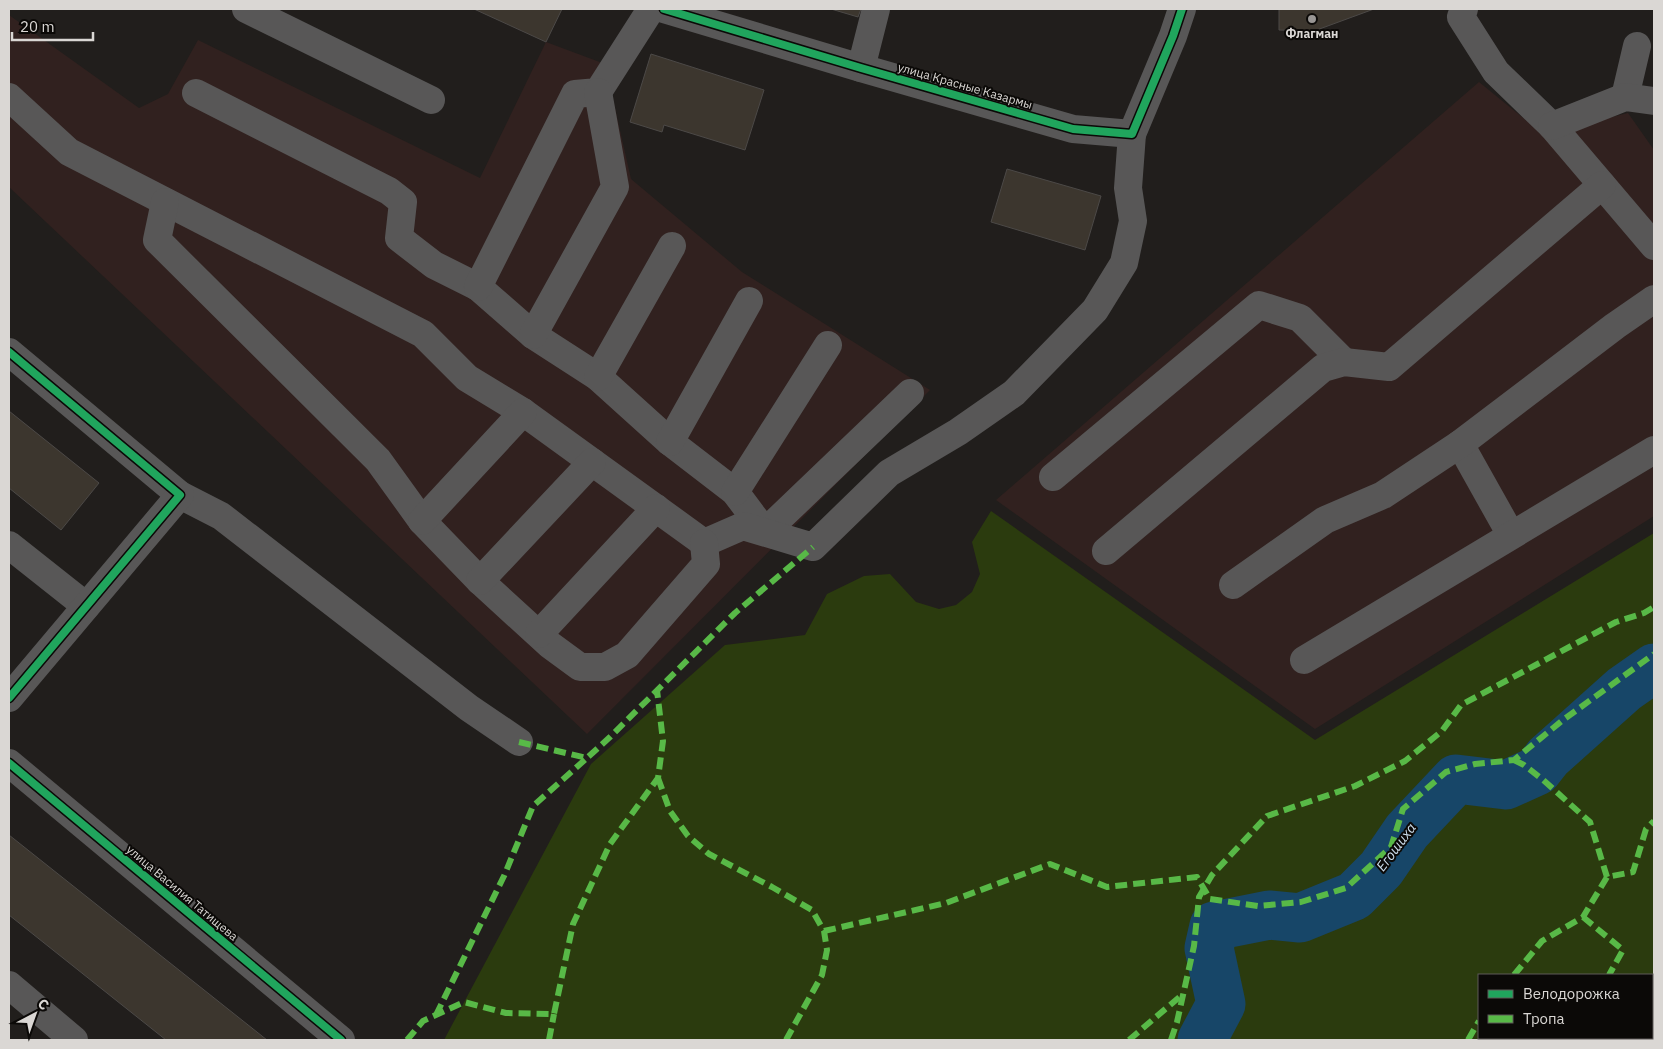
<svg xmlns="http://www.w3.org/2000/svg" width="1663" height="1049" viewBox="0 0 1663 1049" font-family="'IBM Plex Sans',sans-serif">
<rect width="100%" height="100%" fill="#211e1c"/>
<g fill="#31211f">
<polygon points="9,15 139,108 168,94 198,40 480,178 546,42 605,64 631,179 742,272 930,390 587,734 9,187"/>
<polygon points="1479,82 1543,134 1628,113 1654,150 1654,516 1315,729 996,500"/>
</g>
<path fill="#2b3b0e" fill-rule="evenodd" d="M991,511l324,229 339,-207v507h-1210l147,-276 134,-119 80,-10 22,-41 37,-18 26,-2 26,28 23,7 17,-4 16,-13 8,-18 -8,-32zM1479,975h173v63h-173z"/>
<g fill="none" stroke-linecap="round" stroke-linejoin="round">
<polyline stroke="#174668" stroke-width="49" points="1202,1040 1221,1004 1209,948 1214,926 1269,915 1300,918 1354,896 1381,869 1407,831 1456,779 1506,785 1537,771 1548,757 1624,689 1654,668"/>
</g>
<g fill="#3c362e" stroke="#4c4947">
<polygon points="474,9 562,9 546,42"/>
<polygon points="831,9 861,9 858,17"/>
<polygon points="1279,9 1374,9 1314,31 1279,30"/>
<polygon points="651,54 764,90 745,150 664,125 662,132 630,122"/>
<polygon points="1007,169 1101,196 1085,250 991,222"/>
<polygon points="9,411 99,483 61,530 9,488"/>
<polygon points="9,835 267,1040 166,1040 9,915"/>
</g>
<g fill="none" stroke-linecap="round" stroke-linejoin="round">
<g stroke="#585757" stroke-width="28">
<polyline points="246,9 431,100"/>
<polyline points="664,9 861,68 1073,129 1132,134 1173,36 1182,9"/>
<polyline points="1464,9 1461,17 1496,72 1552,126 1654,246"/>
<polyline points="861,68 876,9"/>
<polyline points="196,93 389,191 403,202 399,238 434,265 478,287 533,335 598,377 670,442 735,492 765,532 910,393"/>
<polyline points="9,97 69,152 423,334 467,378 523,412 704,543 743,526 813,547 889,473 958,432 1014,393 1095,310 1124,263 1133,221 1128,188 1132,134"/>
<polyline points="1625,97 1637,46"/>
<polyline points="1552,126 1625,97 1654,101"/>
<polyline points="165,202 157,240 378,460 422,521 480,581 550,645 580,667 605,667 627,655 706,564 704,543"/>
<polyline points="478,287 575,94 598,92 651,9"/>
<polyline points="533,335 615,187 598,92"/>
<polyline points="9,352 180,495 221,516 469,708 519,742"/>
<polyline points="598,377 672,246"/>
<polyline points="670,442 749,301"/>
<polyline points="1460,444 1511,535"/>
<polyline points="1053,477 1259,305 1300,318 1344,362"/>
<polyline points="735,492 828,345"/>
<polyline points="422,521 523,412"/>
<polyline points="9,545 86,606"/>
<polyline points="1106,551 1323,368 1344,362 1389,367 1602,185"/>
<polyline points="480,581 592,462"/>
<polyline points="1233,585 1325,520 1383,495 1460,444 1615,326 1654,299"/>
<polyline points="539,634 656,508"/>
<polyline points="1304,660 1654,450"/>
<polyline points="9,698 180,495"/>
<polyline points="9,763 341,1040"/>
<polyline points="9,985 74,1040"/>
</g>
<g stroke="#58b947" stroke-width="6" stroke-dasharray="12 6" stroke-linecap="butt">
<polyline points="519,742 587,758 610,737 735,613 813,547"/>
<polyline points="1514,760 1524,765 1542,779 1590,822 1607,877"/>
<polyline points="658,778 670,811 688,836 709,854 772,887 812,910 824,931 827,950 822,975 786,1040"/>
<polyline points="1583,917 1623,950 1609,975"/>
<polyline points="824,931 946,903 1050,864 1107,887 1197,877 1210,899 1258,906 1301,902 1346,888 1391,847 1403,809 1446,772 1475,764 1514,760 1563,720 1654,654"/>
<polyline points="1514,975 1542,941 1583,917 1607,877 1633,872 1646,829 1654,821"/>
<polyline points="436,1015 504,876 533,806 587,758"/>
<polyline points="1652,1026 1654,1028"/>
<polyline points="407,1040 423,1021 464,1002 506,1013 554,1014 573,924 610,844 658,778 663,741 657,690"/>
<polyline points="549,1040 554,1014"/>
<polyline points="1129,1040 1183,994"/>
<polyline points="1171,1040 1177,1022 1194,946 1199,897 1212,875 1267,816 1355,786 1405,761 1442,731 1461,705 1616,622 1644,613 1654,607"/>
<polyline points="1468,1040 1479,1021"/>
</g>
<defs>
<g id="cycleway">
<polyline points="664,9 861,68 1073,129 1132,134 1173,36 1182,9"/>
<polyline points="9,352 180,495 9,698"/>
<polyline points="9,763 341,1040"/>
</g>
</defs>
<use href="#cycleway" stroke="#0b0907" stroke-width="11"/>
<use href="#cycleway" stroke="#20a55d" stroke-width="8"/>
</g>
<circle fill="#999694" stroke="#0b0907" stroke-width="2" cx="1312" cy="19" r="5"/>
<g text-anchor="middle" stroke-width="4" stroke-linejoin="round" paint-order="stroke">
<g font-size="12" font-weight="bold" fill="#dad7d4" stroke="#0b0907">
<text x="1312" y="38">Флагман</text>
</g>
<g font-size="12" fill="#dad7d4" stroke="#0b0907">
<text transform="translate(965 86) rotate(16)" y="4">улица Красные Казармы</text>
<text transform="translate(182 893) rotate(40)" y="4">улица Василия Татищева</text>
</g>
<g font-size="14" font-style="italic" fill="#cfe0ef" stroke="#0b0907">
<text transform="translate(1396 847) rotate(-53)" y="5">Егошиха</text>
</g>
</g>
<rect width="1663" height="1049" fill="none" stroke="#dad7d4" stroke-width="20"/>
<rect x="1478" y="974" width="175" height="65" fill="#0b0907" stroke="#5e5b59"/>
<rect x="1488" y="990" width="25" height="8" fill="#20a55d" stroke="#5e5b59"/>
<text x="1523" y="999" font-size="15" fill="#dad7d4">Велодорожка</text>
<rect x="1488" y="1015" width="25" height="8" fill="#58b947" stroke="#5e5b59"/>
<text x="1523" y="1024" font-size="15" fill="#dad7d4">Тропа</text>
<g transform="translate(35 1014) rotate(41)" stroke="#0b0907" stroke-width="4" paint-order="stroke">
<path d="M0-4L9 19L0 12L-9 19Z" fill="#dad7d4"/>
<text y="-8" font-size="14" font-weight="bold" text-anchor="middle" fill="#dad7d4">С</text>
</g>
<path d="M12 32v8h81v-8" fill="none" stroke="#dad7d4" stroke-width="2.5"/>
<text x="20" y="32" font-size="15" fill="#dad7d4" stroke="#0b0907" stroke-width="4" paint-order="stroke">20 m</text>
</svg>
